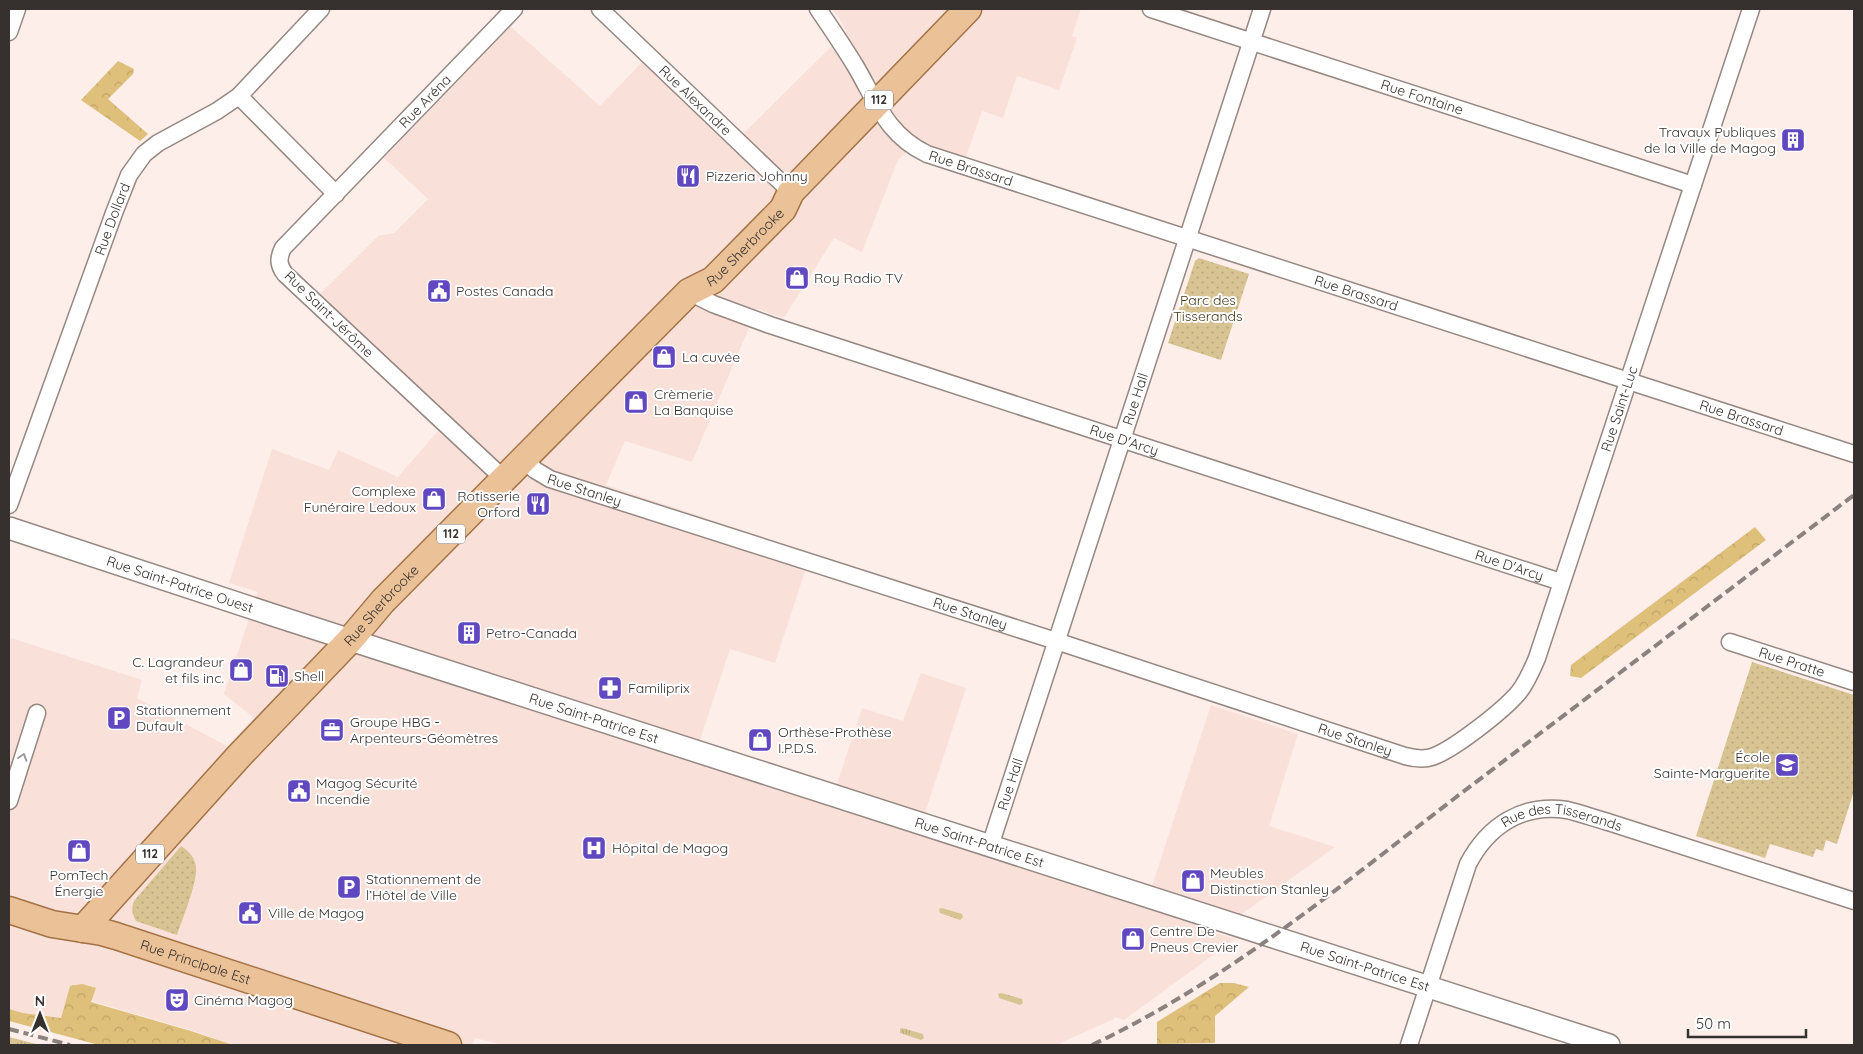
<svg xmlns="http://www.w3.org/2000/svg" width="1863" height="1054" viewBox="0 0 1863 1054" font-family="Quicksand,sans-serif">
<defs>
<pattern id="grass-tufts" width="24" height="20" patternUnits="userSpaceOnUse" patternTransform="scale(1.25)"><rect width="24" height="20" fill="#d8c392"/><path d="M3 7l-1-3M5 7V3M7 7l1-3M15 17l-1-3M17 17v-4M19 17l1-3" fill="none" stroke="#baa87e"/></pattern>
<pattern id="forest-crowns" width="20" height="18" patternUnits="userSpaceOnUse" patternTransform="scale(1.25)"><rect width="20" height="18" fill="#dec07a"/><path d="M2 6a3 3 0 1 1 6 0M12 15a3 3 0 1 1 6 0" fill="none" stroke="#bfa56a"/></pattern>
<pattern id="park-dots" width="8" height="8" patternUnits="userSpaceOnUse" patternTransform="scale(1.25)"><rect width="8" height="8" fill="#d8c392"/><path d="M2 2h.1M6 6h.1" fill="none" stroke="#baa87e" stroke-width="1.8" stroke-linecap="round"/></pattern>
</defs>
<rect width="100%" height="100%" fill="#fdeee9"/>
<polygon fill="#f9e1da" points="833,9 1081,9 1072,36 1077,38 1059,90 1017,76 1003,118 982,111 966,157 933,146 921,139 898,160 862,252 834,238 784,318 757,309 692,462 625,441 606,485 811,553 775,663 730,649 700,740 837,784 862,708 903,721 921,673 966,688 925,813 1152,886 1211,705 1298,734 1269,826 1335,847 1215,933 1235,939 1124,1020 1114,1017 1114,1019 1056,1045 503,1045 475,1038 472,1045 233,1045 191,1030 91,1001 70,986 61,1018 23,1013 9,1009 9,645 11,638 142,680 137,698 227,746 254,718 224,694 258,592 229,583 272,449 329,470 338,450 398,477 438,431 307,307 378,236 394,233 428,199 384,158 510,26 600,106 642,62 731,146 847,31"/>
<g fill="url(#grass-tufts)">
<polygon points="942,908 962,914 963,917 960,920 940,913 939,909"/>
<polygon points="1001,993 1022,999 1023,1003 1020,1005 999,998 998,994"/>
<polygon points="902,1028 923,1034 924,1038 921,1040 900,1033 900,1029"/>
<polygon points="9,1037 40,1045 9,1045"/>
</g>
<g fill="url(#forest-crowns)">
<polygon points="118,61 134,69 133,74 108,99 148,134 140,141 81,100"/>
<polygon points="1755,527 1766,540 1581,678 1570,676 1571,665"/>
<polygon points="1220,983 1234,983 1249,987 1215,1016 1215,1043 1157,1044 1157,1022"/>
<polygon points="82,984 96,988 91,1002 191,1031 233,1045 99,1045 9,1021 9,1009 23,1013 61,1018 70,986"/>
</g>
<g fill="url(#park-dots)">
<polygon points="1199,258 1249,274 1221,360 1168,343 1195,261"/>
<polygon points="1752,662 1854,695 1854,791 1837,844 1826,840 1823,851 1816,849 1813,857 1770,844 1765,858 1696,836"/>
<path d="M181,846c8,5 14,12 15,21 2,14 -14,53 -19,68l-41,-14c-4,-7 -5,-13 -2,-20z"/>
</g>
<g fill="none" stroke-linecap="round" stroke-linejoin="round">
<defs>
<g id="minor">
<path id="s1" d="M600,9l191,183"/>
<path id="s2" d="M818,9c13,19 26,38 38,58 21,36 31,68 71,87l927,300"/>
<path id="s3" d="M1151,9l542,176"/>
<polyline points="9,32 17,9"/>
<polyline points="239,96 336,194"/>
<path id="s4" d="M689,292l24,12 57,21 791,257"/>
<path id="s5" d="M523,459l12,11 15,9 506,162 349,115c7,2 15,3 23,2 21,-4 77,-49 91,-66 8,-10 13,-22 18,-34l214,-649"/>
<path id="s6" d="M504,479l-219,-205c-7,-9 -7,-16 -2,-26l231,-239"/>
<path id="s7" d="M9,505l105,-292 15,-38 15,-21 14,-11 59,-32 22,-15 82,-87"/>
<path id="s8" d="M1730,642l124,40"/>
<polyline points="9,801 37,713"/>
<path id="s9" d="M990,846l272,-837"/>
<path id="s10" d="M1409,1045l59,-181c20,-38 54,-61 99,-54 13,3 27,8 41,12l246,79"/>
</g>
<g id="tertiary">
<path id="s11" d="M9,528l264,87 1336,430"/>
</g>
<g id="primary">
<path id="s12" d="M9,910l43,14 50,8 14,4 332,109"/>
<path id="s13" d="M83,929l156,-173 111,-116 33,-39 306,-309 24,-12 70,-71 8,-17 177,-183"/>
</g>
</defs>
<use href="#minor" stroke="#958782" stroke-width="19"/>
<use href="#tertiary" stroke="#958782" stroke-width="24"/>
<use href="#primary" stroke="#a37345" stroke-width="29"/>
<use href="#minor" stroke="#fff" stroke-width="16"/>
<use href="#tertiary" stroke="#fff" stroke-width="21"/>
<use href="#primary" stroke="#ebc197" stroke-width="26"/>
<g stroke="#8b827f" stroke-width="4" stroke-dasharray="10 5" stroke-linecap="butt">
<polyline points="9,1029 70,1045"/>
<path d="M1092,1045c133,-63 247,-158 363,-247 133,-101 266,-202 399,-303"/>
</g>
</g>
<defs><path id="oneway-chevron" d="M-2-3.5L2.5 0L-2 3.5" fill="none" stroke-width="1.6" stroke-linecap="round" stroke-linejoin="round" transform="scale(1.25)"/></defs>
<use stroke="#9a9897" href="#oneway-chevron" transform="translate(23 757) rotate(-72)"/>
<defs>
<symbol id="building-square" viewBox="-11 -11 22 22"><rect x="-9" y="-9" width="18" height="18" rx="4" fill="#6147c0" stroke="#fff"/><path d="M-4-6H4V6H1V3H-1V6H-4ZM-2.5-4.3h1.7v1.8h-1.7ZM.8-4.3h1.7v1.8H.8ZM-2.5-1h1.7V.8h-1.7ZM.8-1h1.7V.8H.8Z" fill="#fff"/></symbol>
<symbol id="restaurant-square" viewBox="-11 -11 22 22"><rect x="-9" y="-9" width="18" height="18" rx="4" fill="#6147c0" stroke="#fff"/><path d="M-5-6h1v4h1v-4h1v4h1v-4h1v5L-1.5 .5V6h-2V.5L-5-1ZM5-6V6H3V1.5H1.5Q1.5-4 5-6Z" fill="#fff"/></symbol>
<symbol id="shop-square" viewBox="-11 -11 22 22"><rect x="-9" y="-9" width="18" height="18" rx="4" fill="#6147c0" stroke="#fff"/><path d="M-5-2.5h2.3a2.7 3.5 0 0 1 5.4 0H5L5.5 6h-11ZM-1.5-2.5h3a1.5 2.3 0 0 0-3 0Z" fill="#fff"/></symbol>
<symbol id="civic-square" viewBox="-11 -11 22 22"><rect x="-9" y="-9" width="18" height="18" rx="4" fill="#6147c0" stroke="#fff"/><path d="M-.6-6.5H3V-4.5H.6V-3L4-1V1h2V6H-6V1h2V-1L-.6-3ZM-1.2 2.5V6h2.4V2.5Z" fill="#fff"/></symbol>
<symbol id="fuel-square" viewBox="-11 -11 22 22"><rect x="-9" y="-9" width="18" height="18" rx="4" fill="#6147c0" stroke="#fff"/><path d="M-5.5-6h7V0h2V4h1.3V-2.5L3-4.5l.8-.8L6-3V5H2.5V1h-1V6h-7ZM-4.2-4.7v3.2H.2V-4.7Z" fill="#fff"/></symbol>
<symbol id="pharmacy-square" viewBox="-11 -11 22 22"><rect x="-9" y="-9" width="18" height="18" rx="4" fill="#6147c0" stroke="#fff"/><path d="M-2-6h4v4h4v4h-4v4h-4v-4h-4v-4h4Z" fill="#fff"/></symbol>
<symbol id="parking-square" viewBox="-11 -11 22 22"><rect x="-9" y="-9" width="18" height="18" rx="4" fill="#6147c0" stroke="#fff"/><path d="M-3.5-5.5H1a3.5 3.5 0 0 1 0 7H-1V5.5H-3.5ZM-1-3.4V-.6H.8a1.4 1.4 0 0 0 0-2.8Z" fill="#fff"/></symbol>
<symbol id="office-square" viewBox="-11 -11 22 22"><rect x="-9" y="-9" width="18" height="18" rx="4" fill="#6147c0" stroke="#fff"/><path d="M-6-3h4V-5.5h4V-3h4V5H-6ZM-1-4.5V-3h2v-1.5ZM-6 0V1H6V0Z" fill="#fff"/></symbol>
<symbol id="school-square" viewBox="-11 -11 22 22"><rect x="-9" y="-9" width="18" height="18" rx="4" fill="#6147c0" stroke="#fff"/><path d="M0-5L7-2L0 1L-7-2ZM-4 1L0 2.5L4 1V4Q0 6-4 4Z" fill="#fff"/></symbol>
<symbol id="hospital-square" viewBox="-11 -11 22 22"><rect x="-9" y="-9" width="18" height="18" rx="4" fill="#6147c0" stroke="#fff"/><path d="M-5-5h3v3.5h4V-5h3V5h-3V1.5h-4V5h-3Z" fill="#fff"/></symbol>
<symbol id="theatre-square" viewBox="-11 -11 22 22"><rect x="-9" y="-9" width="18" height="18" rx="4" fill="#6147c0" stroke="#fff"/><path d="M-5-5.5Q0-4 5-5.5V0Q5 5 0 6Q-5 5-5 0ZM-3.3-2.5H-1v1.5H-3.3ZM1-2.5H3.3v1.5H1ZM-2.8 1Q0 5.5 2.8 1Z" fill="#fff"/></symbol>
</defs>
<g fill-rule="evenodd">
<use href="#building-square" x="1779" y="126" width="28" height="28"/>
<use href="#restaurant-square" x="674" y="162" width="28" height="28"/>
<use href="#shop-square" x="783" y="264" width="28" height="28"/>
<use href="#civic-square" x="425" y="277" width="28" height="28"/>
<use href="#shop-square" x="650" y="343" width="28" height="28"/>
<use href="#shop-square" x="622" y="388" width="28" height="28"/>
<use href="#shop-square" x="420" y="485" width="28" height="28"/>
<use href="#restaurant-square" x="524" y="490" width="28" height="28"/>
<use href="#building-square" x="455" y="619" width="28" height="28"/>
<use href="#shop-square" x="227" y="656" width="28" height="28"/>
<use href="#fuel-square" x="263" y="662" width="28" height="28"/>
<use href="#pharmacy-square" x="596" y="674" width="28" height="28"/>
<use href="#parking-square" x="105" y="704" width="28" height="28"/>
<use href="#office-square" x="318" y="716" width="28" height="28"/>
<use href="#shop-square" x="746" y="726" width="28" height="28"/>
<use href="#school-square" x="1773" y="751" width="28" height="28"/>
<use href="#civic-square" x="285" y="777" width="28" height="28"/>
<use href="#hospital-square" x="580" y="834" width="28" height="28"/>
<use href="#shop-square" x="65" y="837" width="28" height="28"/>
<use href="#shop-square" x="1179" y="867" width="28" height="28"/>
<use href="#parking-square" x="335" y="873" width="28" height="28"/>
<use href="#civic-square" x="236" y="899" width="28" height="28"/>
<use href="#shop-square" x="1119" y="925" width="28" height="28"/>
<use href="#theatre-square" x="163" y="986" width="28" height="28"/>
</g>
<g text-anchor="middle" stroke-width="4" stroke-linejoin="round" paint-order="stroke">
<g fill="#fff" stroke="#726f6d" stroke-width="1">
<rect x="865" y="90.5" width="28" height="19" rx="4"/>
<rect x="437" y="524.5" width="28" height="19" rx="4"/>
<rect x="136" y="844.5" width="28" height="19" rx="4"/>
</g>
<g font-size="12" font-weight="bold" fill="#36312f">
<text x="879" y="104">112</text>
<text x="451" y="538">112</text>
<text x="150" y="858">112</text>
</g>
<g font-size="14" fill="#36312f" stroke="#fff">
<text dy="5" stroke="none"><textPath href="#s3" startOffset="285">Rue Fontaine</textPath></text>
<text dy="5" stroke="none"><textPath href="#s1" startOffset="132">Rue Alexandre</textPath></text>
<text dy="5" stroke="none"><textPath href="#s6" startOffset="532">Rue Aréna</textPath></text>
<text dy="5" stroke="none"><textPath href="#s2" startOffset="230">Rue Brassard</textPath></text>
<text dy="5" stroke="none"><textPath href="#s7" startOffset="304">Rue Dollard</textPath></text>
<text dy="5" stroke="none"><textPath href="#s13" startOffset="952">Rue Sherbrooke</textPath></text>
<text dy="5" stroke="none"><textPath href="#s2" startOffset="635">Rue Brassard</textPath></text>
<text transform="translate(329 314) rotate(44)" y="5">Rue Saint-Jérôme</text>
<text dy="5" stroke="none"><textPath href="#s9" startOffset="470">Rue Hall</textPath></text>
<text dy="5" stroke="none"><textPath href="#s5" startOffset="1370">Rue Saint-Luc</textPath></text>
<text dy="5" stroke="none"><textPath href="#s2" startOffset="1040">Rue Brassard</textPath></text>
<text dy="5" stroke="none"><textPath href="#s4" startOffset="460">Rue D'Arcy</textPath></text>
<text dy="5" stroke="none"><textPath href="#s5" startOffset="70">Rue Stanley</textPath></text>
<text dy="5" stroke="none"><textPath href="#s4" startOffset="865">Rue D'Arcy</textPath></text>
<text dy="5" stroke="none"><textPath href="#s11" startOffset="180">Rue Saint-Patrice Ouest</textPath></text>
<text dy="5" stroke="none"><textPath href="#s13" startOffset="440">Rue Sherbrooke</textPath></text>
<text dy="5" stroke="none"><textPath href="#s5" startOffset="475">Rue Stanley</textPath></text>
<text dy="5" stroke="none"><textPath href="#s8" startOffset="65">Rue Pratte</textPath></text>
<text dy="5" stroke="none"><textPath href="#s11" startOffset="615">Rue Saint-Patrice Est</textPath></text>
<text dy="5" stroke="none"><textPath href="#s5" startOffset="880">Rue Stanley</textPath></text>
<text dy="5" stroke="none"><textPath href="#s9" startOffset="65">Rue Hall</textPath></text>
<text dy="5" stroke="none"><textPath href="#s10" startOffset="306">Rue des Tisserands</textPath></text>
<text dy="5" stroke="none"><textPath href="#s11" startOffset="1020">Rue Saint-Patrice Est</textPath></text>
<text dy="5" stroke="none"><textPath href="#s12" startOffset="194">Rue Principale Est</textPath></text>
<text dy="5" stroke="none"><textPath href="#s11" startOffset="1425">Rue Saint-Patrice Est</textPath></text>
</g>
<g font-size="14" fill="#36312f" stroke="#fff" text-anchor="start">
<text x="1776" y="137" text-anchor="end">Travaux Publiques<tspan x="1776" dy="16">de la Ville de Magog</tspan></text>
<text x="706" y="181">Pizzeria Johnny</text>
<text x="814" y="283">Roy Radio TV</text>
<text x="456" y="296">Postes Canada</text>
<text x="682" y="362">La cuvée</text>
<text x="654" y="399">Crèmerie<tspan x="654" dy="16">La Banquise</tspan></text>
<text x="416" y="496" text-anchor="end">Complexe<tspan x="416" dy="16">Funéraire Ledoux</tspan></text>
<text x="520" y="501" text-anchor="end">Rotisserie<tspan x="520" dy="16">Orford</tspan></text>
<text x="486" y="638">Petro-Canada</text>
<text x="224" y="667" text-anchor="end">C. Lagrandeur<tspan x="224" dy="16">et fils inc.</tspan></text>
<text x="294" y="681">Shell</text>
<text x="628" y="693">Familiprix</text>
<text x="136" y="715">Stationnement<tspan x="136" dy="16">Dufault</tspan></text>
<text x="350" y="727">Groupe HBG -<tspan x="350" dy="16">Arpenteurs-Géomètres</tspan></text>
<text x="778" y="737">Orthèse-Prothèse<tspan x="778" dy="16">I.P.D.S.</tspan></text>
<text x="1770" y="762" text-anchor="end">École<tspan x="1770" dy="16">Sainte-Marguerite</tspan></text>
<text x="316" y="788">Magog Sécurité<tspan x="316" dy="16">Incendie</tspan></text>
<text x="612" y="853">Hôpital de Magog</text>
<text x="1210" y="878">Meubles<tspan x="1210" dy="16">Distinction Stanley</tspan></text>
<text x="79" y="880" text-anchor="middle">PomTech<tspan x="79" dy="16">Énergie</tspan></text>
<text x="366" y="884">Stationnement de<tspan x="366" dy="16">l’Hôtel de Ville</tspan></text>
<text x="268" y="918">Ville de Magog</text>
<text x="1150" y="936">Centre De<tspan x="1150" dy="16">Pneus Crevier</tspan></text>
<text x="194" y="1005">Cinéma Magog</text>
</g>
<g font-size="14" fill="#443717" stroke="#fff">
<text x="1208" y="305">Parc des<tspan x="1208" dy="16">Tisserands</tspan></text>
</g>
</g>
<rect width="1863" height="1054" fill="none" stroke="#36312f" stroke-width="20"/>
<g transform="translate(40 1014)" stroke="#ffffff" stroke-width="4" paint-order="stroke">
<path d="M0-4L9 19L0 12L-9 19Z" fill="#36312f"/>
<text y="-8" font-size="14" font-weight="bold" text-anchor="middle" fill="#36312f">N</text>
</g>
<path d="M1688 1029v8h118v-8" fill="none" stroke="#36312f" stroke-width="2.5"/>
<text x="1696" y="1029" font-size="15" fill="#36312f" stroke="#ffffff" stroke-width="4" paint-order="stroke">50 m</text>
</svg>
